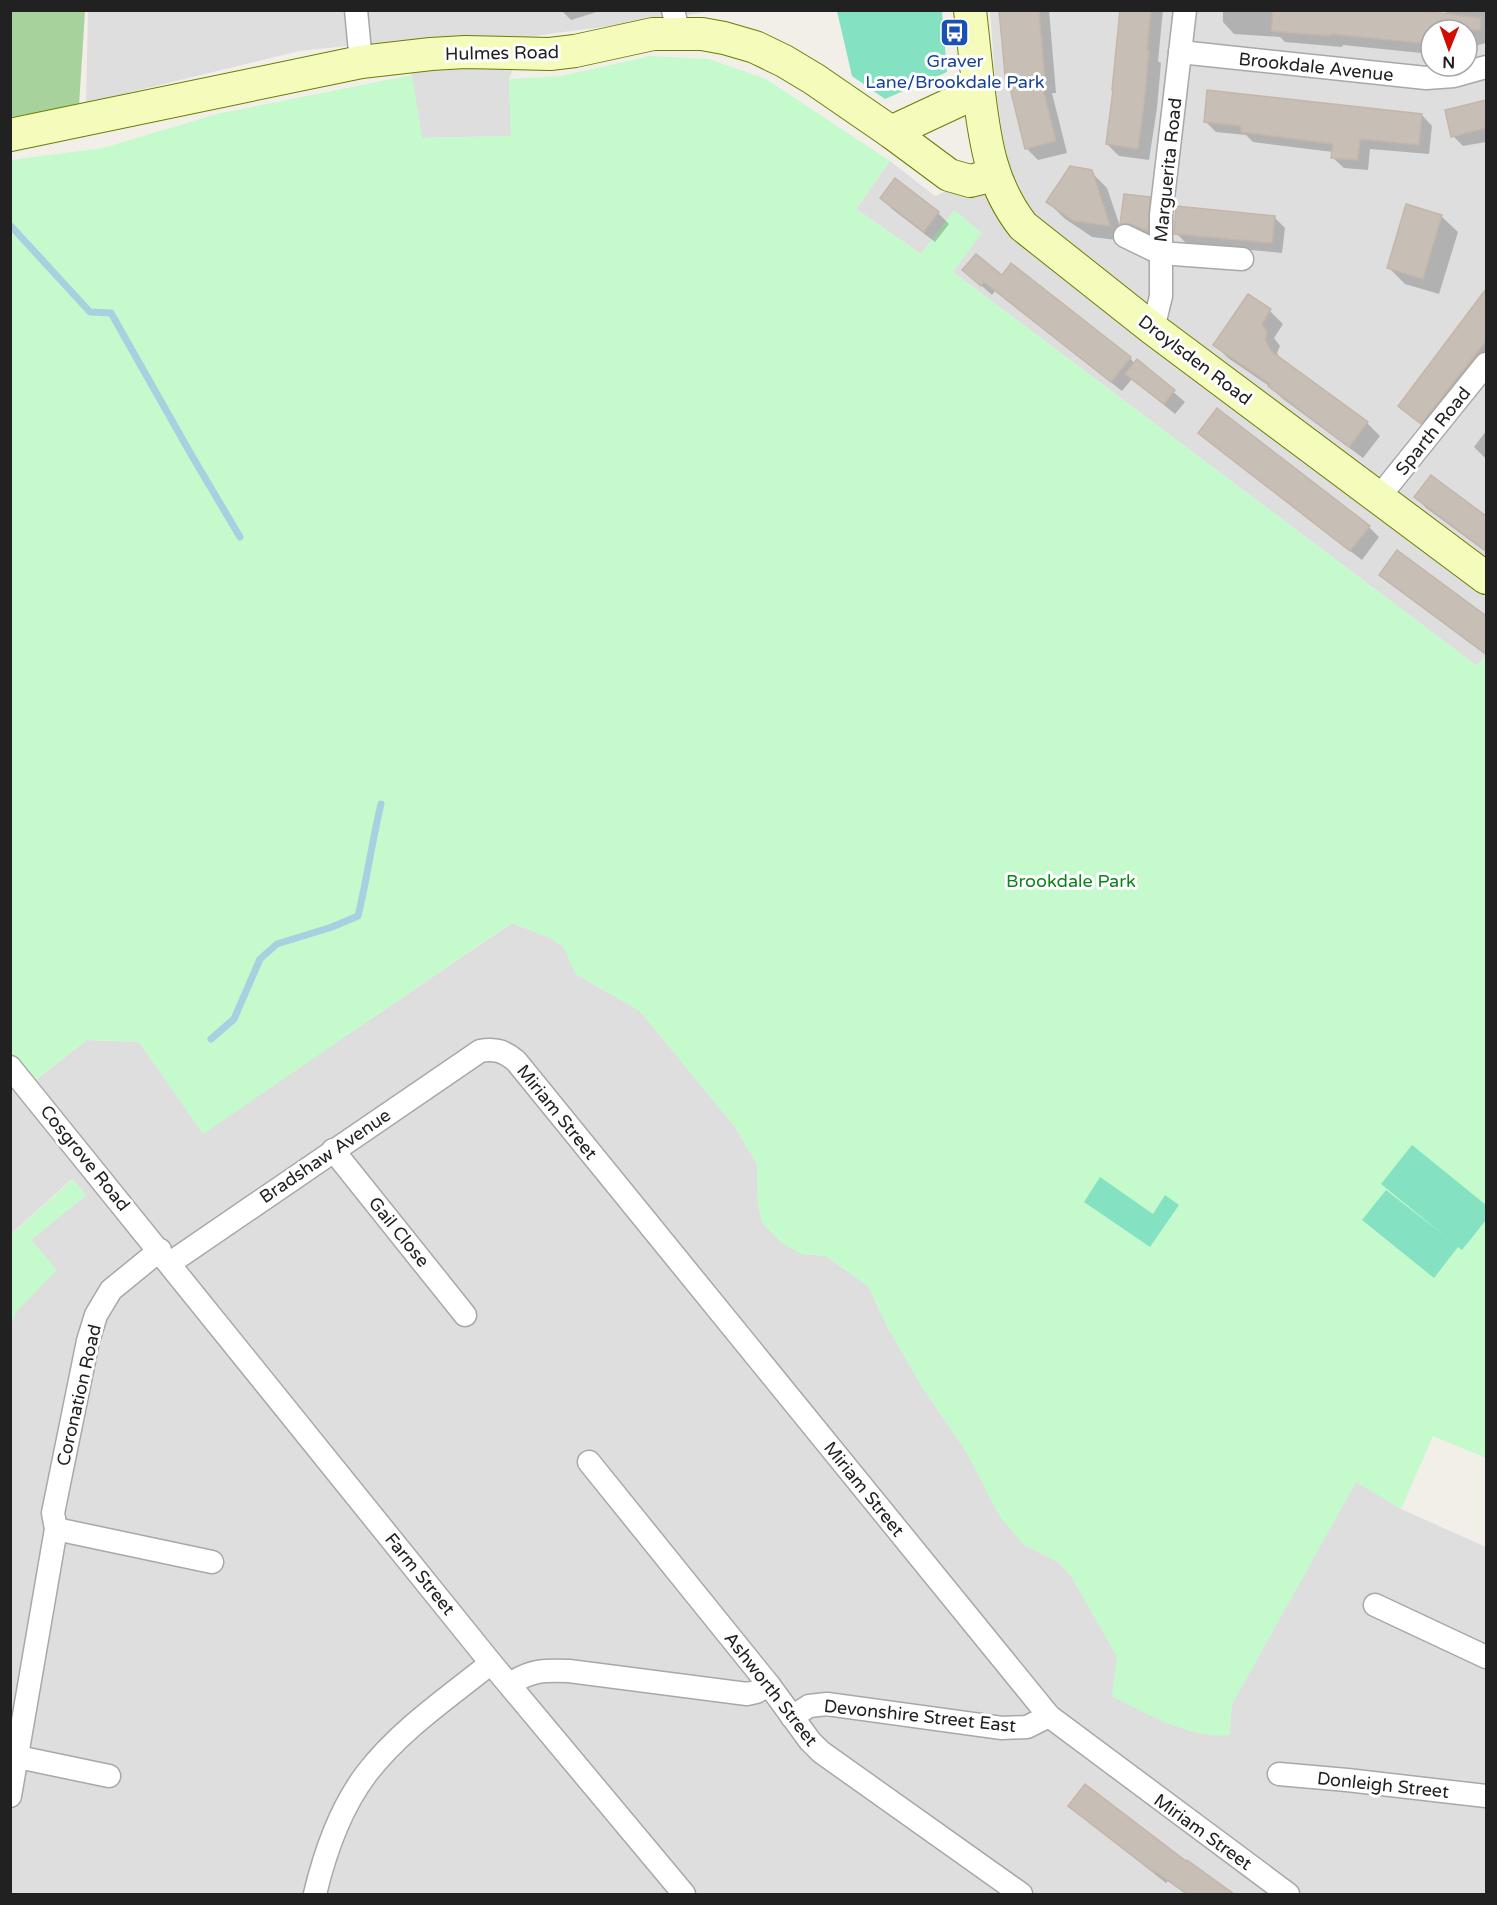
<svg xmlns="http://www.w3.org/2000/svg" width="1497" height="1905" viewBox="0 0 1497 1905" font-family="'Varela Round',sans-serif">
<rect width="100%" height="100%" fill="#f1efe7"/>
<g fill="#dfdede" fill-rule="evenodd">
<polygon points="88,11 713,11 662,19 526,37 509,79 511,136 422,138 406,40 299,51 86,103"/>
<path d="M990,11h496v644l-9,11 -524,-394 1,-61 -33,43 -65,-45 34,-48 45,35 72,-32 -11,-74zM1431,30h36v36h-36z"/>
<polygon points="512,923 548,937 563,946 576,974 640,1011 735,1127 757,1164 758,1205 801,1254 826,1256 868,1286 888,1328 924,1390 964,1448 1024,1545 1058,1562 1071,1576 1118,1657 1229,1735 1232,1704 1356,1481 1401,1509 1486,1547 1486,1894 11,1894 11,1325 31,1240 86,1195 72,1179 12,1233 11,1231 10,1051 34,1081 87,1040 139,1042 203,1133"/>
</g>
<polygon fill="#a8d29b" points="11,11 85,11 79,106 11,117"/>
<g fill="#c5fbcc">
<path d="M650,56l59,3 57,20 124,82 -34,48 65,45 33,-44 28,23 -29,39 524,394 9,-11v803l-53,-22 -32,73 -45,-27 -124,222 -3,31c-39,4 -82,-21 -117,-39l5,-39 -46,-81 -13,-14 -34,-17 -24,-28 -36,-69 -40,-58 -36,-62 -20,-42 -42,-30 -25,-2 -19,-11 -20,-20 -4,-18 -1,-41 -22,-37 -95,-116 -64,-37 -13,-27 -15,-10 -37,-14 -308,211 -64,-92 -52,-2 -54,41 -22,-30v-891l92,-12 114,-34 195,-39 10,63 89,-2 -2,-57 52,-3z"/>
<polygon points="73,1179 86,1195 31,1240 57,1270 16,1312 11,1326 11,1231 13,1233"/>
</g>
<g fill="#84e2c3">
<polygon points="837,11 942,11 947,72 885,99 852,76"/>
<polygon points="1412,1145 1486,1205 1486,1220 1462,1250 1458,1247 1434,1278 1362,1220 1386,1190 1446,1237 1381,1184"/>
<polygon points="1100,1177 1153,1214 1165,1195 1179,1205 1150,1247 1084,1202"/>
</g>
<g fill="#0003">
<polygon points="561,10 603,10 571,20"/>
<polygon points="1000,10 1049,10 1056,93 1052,93 1067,153 1038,160 1026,148 1011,88 1007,84"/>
<polygon points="1121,10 1163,10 1158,61 1161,63 1157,108 1149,160 1119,156 1107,144 1115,91"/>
<polygon points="1223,10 1396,10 1438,15 1453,10 1486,10 1486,43 1467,48 1467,30 1431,30 1431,54 1343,45 1342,47 1285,42 1280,37 1234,34 1223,22"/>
<polygon points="1486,101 1486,142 1463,146 1453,136 1447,111"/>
<polygon points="1422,115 1432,126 1429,154 1370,149 1368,170 1344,168 1333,158 1333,152 1253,142 1246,135 1216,132 1206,122"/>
<polygon points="1091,172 1107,188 1125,241 1092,237 1064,218 1048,202"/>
<polygon points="896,180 938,213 949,224 935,242 892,209 882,198"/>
<polygon points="1149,198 1165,214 1163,246 1138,240 1121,223"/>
<polygon points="1441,216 1458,232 1439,294 1405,284 1389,268"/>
<polygon points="1274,217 1285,228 1282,253 1187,244 1176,233"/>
<polygon points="964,270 1003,277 1130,358 1135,364 1137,361 1185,402 1175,414 1132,379 1122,391 995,291 992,295"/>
<polygon points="1486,291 1486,363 1428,427 1409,413 1409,415 1400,406"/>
<polygon points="1248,296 1270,311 1283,324 1274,338 1280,346 1277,353 1281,360 1367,423 1380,436 1363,458 1283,399 1272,388 1228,358 1215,345"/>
<polygon points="1486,431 1486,459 1474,447"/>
<polygon points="1200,433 1369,527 1379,537 1362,560 1210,443"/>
<polygon points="1431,477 1486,518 1486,552 1426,508 1416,497"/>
<polygon points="1398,552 1486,618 1486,655 1392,585 1381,575"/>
<polygon points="1070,1806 1187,1862 1232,1894 1186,1894 1168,1881 1166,1883 1081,1816"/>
</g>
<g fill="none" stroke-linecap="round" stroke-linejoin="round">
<g stroke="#a7d0e0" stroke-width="7">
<polyline points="10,225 90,312 111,313 192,456 240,537"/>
<path d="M211,1039l23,-20 26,-60 17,-15 55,-17 26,-11c9,-37 14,-75 23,-112"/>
</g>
</g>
<g fill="#c7beb6" stroke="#c4b6a9" stroke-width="1.5">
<polygon points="999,10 1039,10 1045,81 1041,81 1056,141 1025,149 1009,84 1006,85"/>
<polygon points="1120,10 1151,10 1147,50 1149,50 1145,96 1138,149 1106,144 1113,90 1112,90"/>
<polygon points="1273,10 1413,10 1481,18 1480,30 1431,30 1430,44 1331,34 1331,36 1271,31"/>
<polygon points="1207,90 1422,114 1419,145 1360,139 1358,160 1331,158 1333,144 1241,132 1241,126 1204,122"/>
<polygon points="1486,100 1486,128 1451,137 1445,110"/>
<polygon points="1070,166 1092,170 1110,226 1074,221 1046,202"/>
<polygon points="895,178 939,212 924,232 880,198"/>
<polygon points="1124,194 1150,197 1148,231 1130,224 1120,224"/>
<polygon points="1406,204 1442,215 1423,279 1387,268"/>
<polygon points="1176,206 1275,216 1272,243 1174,234"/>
<polygon points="976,254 1002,275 1011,263 1131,357 1111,382 984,282 981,286 962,270"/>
<polygon points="1486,289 1486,341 1421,424 1398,406"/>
<polygon points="1248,294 1271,309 1262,324 1267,332 1265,339 1271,351 1368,422 1349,447 1268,386 1270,384 1213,345"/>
<polygon points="1137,359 1175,390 1164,404 1125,374"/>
<polygon points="1217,408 1370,526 1350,551 1198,433"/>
<polygon points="1431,475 1486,516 1486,551 1414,497"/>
<polygon points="1397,550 1486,616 1486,654 1379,575"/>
<polygon points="1085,1784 1186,1861 1187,1860 1234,1894 1187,1894 1156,1872 1155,1873 1068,1806"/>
</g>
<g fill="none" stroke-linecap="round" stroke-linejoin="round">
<defs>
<g id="street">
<polyline points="356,10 361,62"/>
<polyline points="673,10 679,34"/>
<polyline points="1180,52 1426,78 1454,76 1486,67"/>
<polyline points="1125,236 1160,253 1242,259"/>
<polyline points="1153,329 1161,296 1161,215 1185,10"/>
<polyline points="1379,497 1486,364"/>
<polyline points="10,1067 491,1663 684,1894"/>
<polyline points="333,1150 465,1315"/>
<path d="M170,1263l310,-212c15,-3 24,0 36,10l533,655 239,178"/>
<polyline points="589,1462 769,1685 810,1741 821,1752 1021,1894"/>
<polyline points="56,1529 212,1562"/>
<polyline points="1375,1605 1486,1657"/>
<path d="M510,1684c21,-14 34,-14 59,-13l178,23 9,-2 13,-7"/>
<polyline points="792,1717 809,1706 827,1704 1002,1728 1027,1727 1049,1716"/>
<polyline points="18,1757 109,1776"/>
<polyline points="1279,1774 1347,1780 1486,1796"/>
<polyline points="10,1796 56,1529 53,1513 88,1341 96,1315 111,1290 160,1250"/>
<path d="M315,1894c10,-42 26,-87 52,-121 34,-44 82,-76 124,-110"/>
</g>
<g id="secondary">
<path d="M970,10c3,28 6,55 9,83 6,49 12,92 44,133l130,103 333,249"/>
<polyline points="891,132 979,91"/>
<polyline points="10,135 361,62 431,54 465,52 550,54 575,51 653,34 702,34 724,38 755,47 784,61 814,79 891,132 949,175 970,181 994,175"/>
</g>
</defs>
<use href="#street" stroke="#a8a8a8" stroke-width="25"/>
<use href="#secondary" stroke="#697e02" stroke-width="34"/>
<use href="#street" stroke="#fff" stroke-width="22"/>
<use href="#secondary" stroke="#f5fbbb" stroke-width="32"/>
</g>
<defs>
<symbol id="bus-square" viewBox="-11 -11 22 22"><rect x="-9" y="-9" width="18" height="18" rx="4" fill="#1a4fb4" stroke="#fff"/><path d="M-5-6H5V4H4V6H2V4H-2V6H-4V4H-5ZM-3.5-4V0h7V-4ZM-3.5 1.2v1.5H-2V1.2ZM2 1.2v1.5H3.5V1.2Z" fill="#fff"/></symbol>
</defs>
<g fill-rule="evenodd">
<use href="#bus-square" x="938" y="16" width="33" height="33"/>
</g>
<g text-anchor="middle" stroke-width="6" stroke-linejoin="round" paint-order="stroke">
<g font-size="18" fill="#212121" stroke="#fff">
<text transform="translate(502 53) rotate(-1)" y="6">Hulmes Road</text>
<text transform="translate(1316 67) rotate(6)" y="6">Brookdale Avenue</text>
<text transform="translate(1168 170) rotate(-84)" y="6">Marguerita Road</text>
<text transform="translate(1195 360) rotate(37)" y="6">Droylsden Road</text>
<text transform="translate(1433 431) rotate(-51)" y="6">Sparth Road</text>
<text transform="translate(557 1112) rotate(51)" y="6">Miriam Street</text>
<text transform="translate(325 1156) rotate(-34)" y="6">Bradshaw Avenue</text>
<text transform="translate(85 1158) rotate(51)" y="6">Cosgrove Road</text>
<text transform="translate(399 1232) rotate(51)" y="6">Gail Close</text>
<text transform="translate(79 1395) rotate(-77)" y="6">Coronation Road</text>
<text transform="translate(864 1489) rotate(51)" y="6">Miriam Street</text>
<text transform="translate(420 1574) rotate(51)" y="6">Farm Street</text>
<text transform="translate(771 1689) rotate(52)" y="6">Ashworth Street</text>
<text transform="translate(920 1716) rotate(6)" y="6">Devonshire Street East</text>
<text transform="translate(1383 1785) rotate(6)" y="6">Donleigh Street</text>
<text transform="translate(1203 1832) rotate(36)" y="6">Miriam Street</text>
</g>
<g font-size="18" fill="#164399" stroke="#fff">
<text x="955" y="67">Graver<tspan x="955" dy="21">Lane/Brookdale Park</tspan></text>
</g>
<g font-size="18" fill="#09851a" stroke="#fff">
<text x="1071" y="887">Brookdale Park</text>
</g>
</g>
<rect width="1497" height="1905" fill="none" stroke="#212121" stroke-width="24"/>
<g transform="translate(1449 48) rotate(181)"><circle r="28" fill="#ffffff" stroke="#a6a6a6" stroke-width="1.5"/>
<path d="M0-4.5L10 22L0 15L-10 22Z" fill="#d20c00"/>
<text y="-9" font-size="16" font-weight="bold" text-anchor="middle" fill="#212121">N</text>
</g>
</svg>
